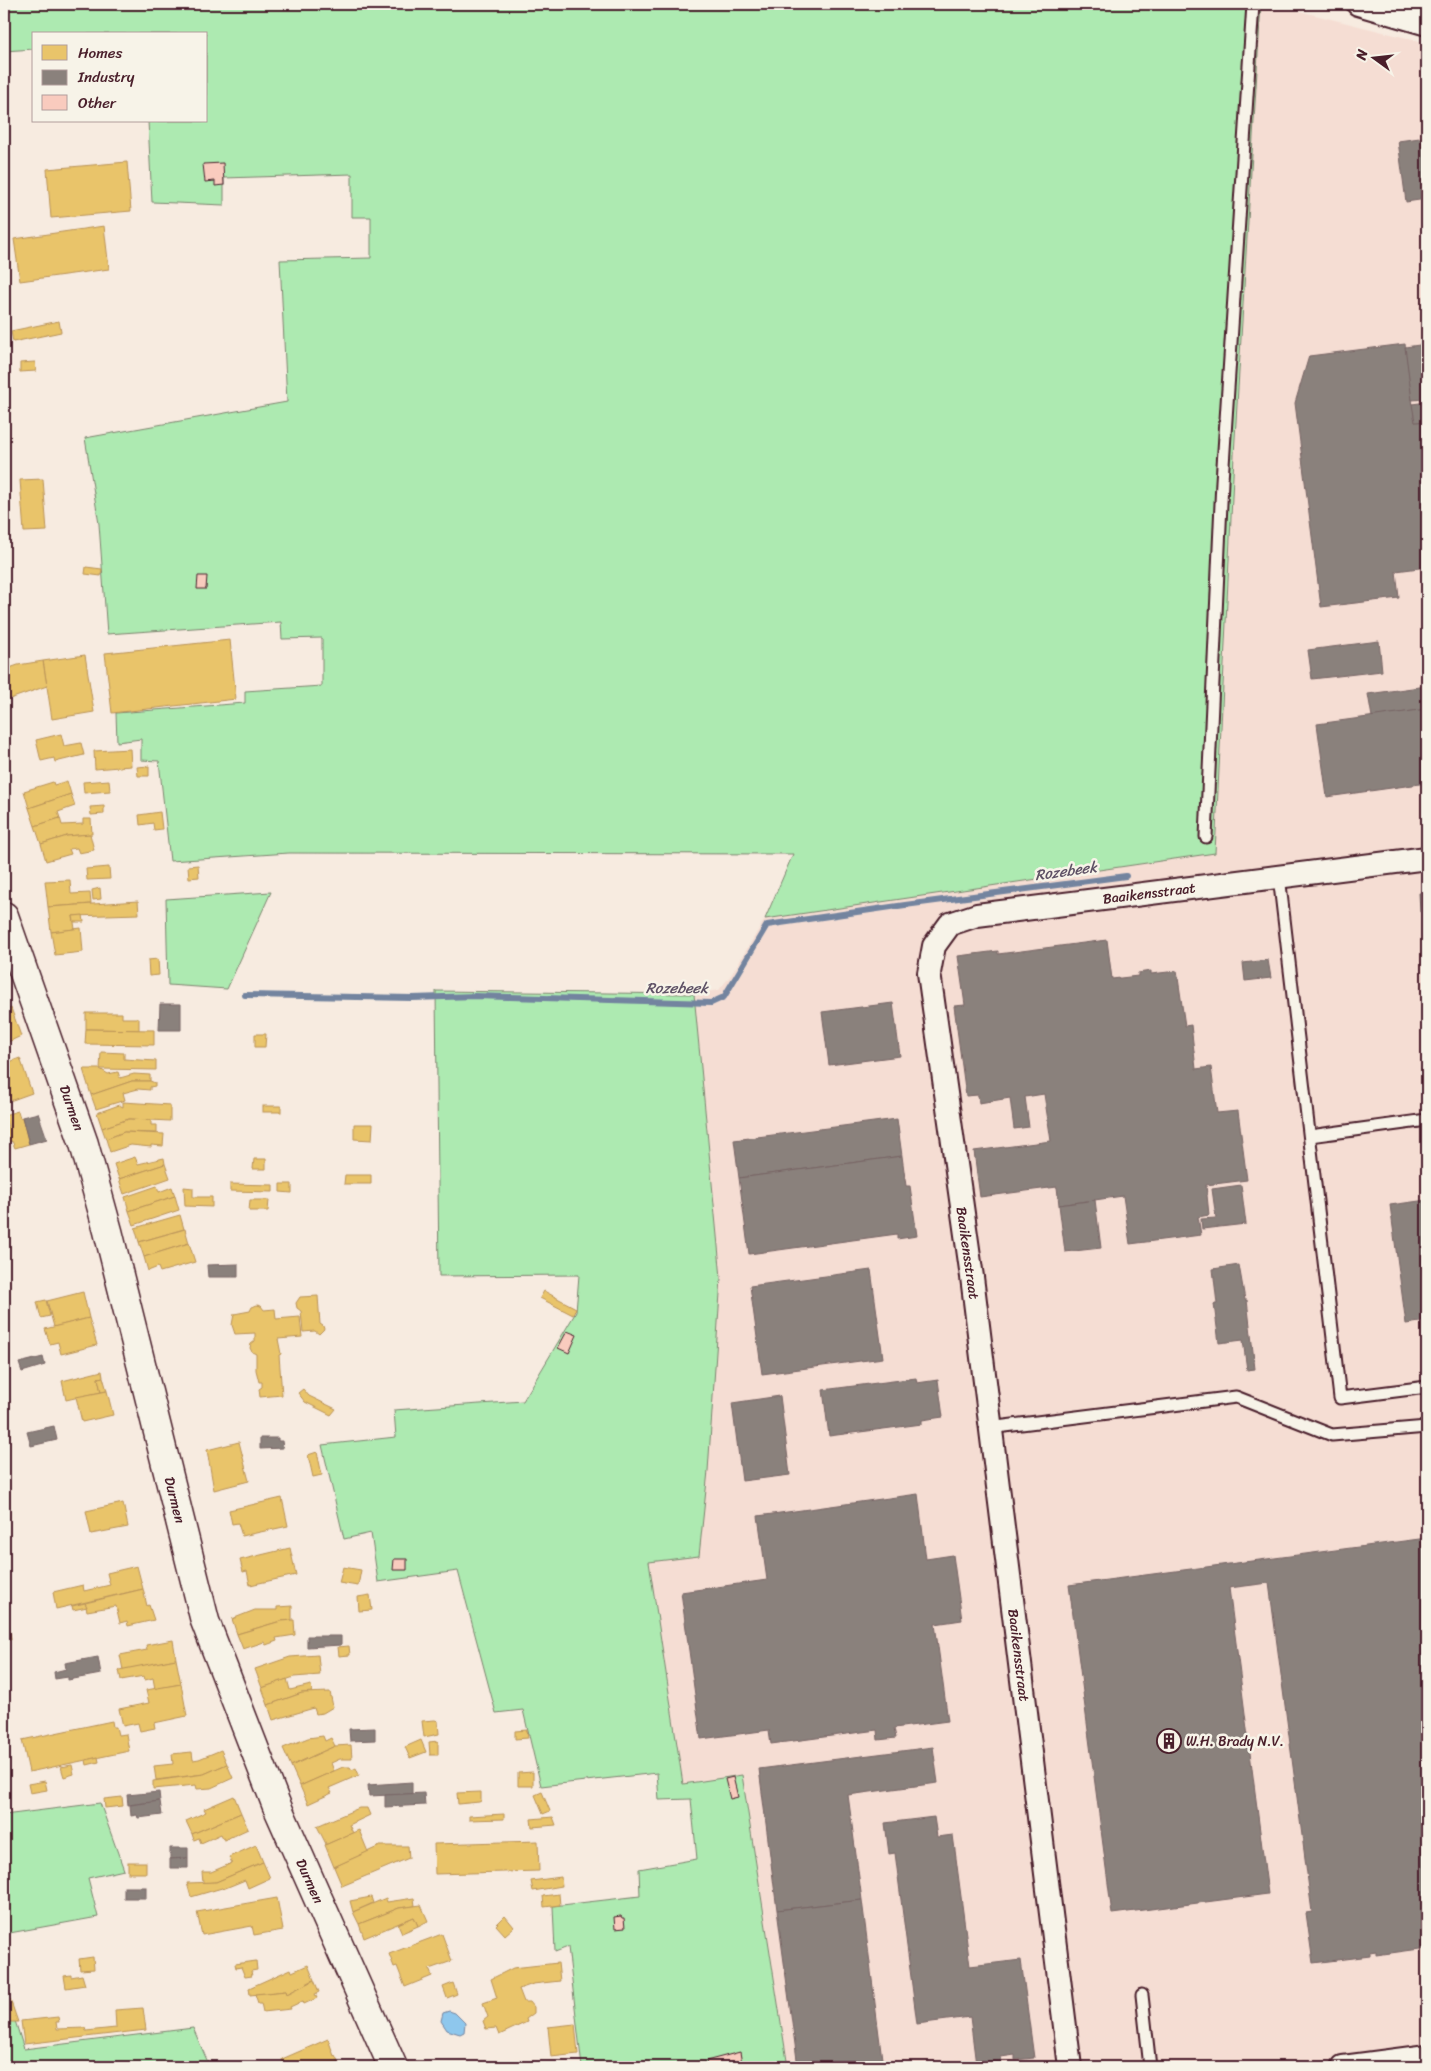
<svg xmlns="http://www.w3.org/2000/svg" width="1431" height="2071" viewBox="0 0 1431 2071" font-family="Sriracha,sans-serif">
<rect width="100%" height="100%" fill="#f7ebe0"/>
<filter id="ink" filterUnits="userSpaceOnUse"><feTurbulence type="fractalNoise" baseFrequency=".02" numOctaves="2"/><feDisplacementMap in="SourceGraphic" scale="10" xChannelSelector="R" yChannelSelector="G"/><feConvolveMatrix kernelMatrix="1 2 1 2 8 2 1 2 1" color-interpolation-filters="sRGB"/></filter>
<g filter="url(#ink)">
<polygon fill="#f5ddd3" points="1261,4 1271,4 1427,43 1427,2067 788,2067 742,1775 683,1784 649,1562 699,1556 721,1278 694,994 719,990 731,975 765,919 1215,853 1234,455"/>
<g fill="#adeab1" stroke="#7c846e">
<polygon points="4,4 1261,4 1234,455 1215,853 765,919 793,854 289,853 170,861 159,761 141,760 141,739 117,742 116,713 245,703 245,691 322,686 322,638 282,639 281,622 107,634 99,524 85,438 287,402 280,260 371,258 371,217 352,217 352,174 224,178 224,205 152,202 148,121 206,121 206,34 34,34 34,49 4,51"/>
<polygon points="271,892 227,989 168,985 166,899"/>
<polygon points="436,991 694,994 721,1278 708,1471 699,1556 649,1562 683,1784 742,1775 788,2067 582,2067 568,1947 555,1952 553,1906 640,1896 639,1869 697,1859 691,1799 659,1800 657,1773 541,1786 523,1710 496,1713 458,1571 378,1582 371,1533 344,1539 322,1445 396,1437 394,1410 523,1401 576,1312 579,1275 439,1276"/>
<polygon points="100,1803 124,1870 88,1878 98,1917 4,1934 4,1815"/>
<polygon points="4,1986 24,2049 193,2028 210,2067 4,2067"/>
</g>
<polygon fill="#8ec7ed" stroke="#73849f" points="449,2011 455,2013 465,2023 464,2032 460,2034 447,2030 441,2021 443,2013"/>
<g fill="#e9c46a" stroke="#b99257">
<polygon points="127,162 131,211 51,218 47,169"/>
<polygon points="104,226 109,269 20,281 14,239"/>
<polygon points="59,321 61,332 13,342 11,331"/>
<polygon points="35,362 36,371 20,372 20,363"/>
<polygon points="43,479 47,531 24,532 20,480"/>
<polygon points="86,567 102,569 101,576 85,574"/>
<polygon points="230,640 236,699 112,713 105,653"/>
<polygon points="85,655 94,712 52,719 43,661"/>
<polygon points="43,661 47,686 4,701 4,670 18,665"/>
<polygon points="61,734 64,746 81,743 84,755 55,762 54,758 41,761 36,740"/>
<polygon points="130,749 131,766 95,769 94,751"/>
<polygon points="149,766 149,776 138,776 137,767"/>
<polygon points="109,780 110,791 84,793 83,782"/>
<polygon points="67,781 71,794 29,808 24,791 53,782 54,785"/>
<polygon points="71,794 75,806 58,812 60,818 35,826 29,808"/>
<polygon points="104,806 104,814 91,815 90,807"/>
<polygon points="160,812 162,829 154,830 153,823 140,825 139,815"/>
<polygon points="60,818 62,825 83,824 83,819 91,819 92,834 67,836 41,844 35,826"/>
<polygon points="90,834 94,850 79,853 77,848 69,849 71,854 46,861 41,844 67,836"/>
<polygon points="198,865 199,877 189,878 188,866"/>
<polygon points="109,867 110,879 87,880 86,869"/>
<polygon points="70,880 71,894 90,893 91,904 48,907 45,881"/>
<polygon points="100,888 101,899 93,900 92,890"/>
<polygon points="138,901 139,914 73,916 75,929 51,932 48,907"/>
<polygon points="83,915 84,922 74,922 73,916"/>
<polygon points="81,928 83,952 55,955 51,932"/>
<polygon points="158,959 159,975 149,976 148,960"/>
<polygon points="11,1008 21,1036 4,1044 4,1011"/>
<polygon points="86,1013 122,1013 122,1018 139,1018 139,1030 86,1029"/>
<polygon points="86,1029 154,1030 154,1045 85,1044"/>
<polygon points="255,1034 266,1034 265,1047 255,1047"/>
<polygon points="101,1052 124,1053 124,1059 156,1061 156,1070 100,1069"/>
<polygon points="20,1058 32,1093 4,1103 4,1064"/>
<polygon points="83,1069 100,1069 108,1074 118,1072 120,1078 134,1074 150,1075 150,1081 132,1081 91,1095"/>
<polygon points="132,1081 150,1081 155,1083 155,1086 150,1087 150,1090 138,1089 123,1093 125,1100 96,1109 91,1095"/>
<polygon points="123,1102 170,1105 170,1121 129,1119 102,1128 97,1113 119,1105 123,1107"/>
<rect x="263" y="1106" width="18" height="6"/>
<polygon points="18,1111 20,1118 22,1117 29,1144 15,1148 12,1141 4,1144 4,1128 8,1127 4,1115"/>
<polygon points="129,1119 151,1120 151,1125 157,1125 157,1133 124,1132 106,1139 102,1128"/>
<polygon points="354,1124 373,1124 372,1140 354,1139"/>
<polygon points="124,1132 164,1134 163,1146 151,1145 151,1147 131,1145 110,1152 106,1139"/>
<polygon points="135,1157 138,1164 164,1158 165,1164 119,1179 114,1164"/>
<polygon points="254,1159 266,1159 266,1169 253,1169"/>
<polygon points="165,1164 170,1178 124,1194 119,1179"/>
<polygon points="345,1175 371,1175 371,1184 344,1184"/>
<polygon points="230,1184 273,1185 273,1192 230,1191"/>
<polygon points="280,1184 292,1184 292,1193 280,1192"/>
<polygon points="157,1186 159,1192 172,1187 175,1196 129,1211 125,1197"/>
<polygon points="184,1187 193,1188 193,1197 212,1197 212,1207 185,1206"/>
<polygon points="175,1196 179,1210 134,1225 129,1211"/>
<polygon points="250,1200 269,1200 268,1211 249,1211"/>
<polygon points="180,1215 184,1229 139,1242 135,1228"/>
<polygon points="185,1229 189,1243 144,1257 139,1242"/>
<polygon points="189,1243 195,1262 160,1272 158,1267 148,1271 144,1257"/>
<polygon points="544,1291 576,1308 573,1315 540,1298"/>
<polygon points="83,1292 89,1318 54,1327 47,1301"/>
<polygon points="318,1296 320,1324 323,1326 324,1329 319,1334 315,1331 303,1332 301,1311 297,1308 296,1303 300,1297"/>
<polygon points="46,1300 50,1316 41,1318 37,1302"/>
<polygon points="257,1305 261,1306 264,1310 275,1309 276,1319 300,1317 302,1337 278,1339 281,1354 279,1355 282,1395 260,1397 259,1389 262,1387 262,1382 259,1382 256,1370 256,1354 252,1352 250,1348 251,1344 255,1341 255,1333 235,1334 232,1325 234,1314 250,1311 252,1307"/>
<polygon points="89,1318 97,1345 61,1354 58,1342 50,1344 45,1329"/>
<polygon points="102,1371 103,1377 98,1378 101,1392 66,1400 62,1381"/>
<polygon points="103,1377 107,1391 101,1392 98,1378"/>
<polygon points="303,1389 309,1396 336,1409 331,1415 305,1402 298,1393"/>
<polygon points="107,1391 113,1415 82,1422 76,1397"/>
<polygon points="239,1442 249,1481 214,1490 207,1450"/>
<polygon points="317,1452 322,1475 313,1477 308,1455"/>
<polygon points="282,1498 288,1526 242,1536 238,1523 232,1524 229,1510"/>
<polygon points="123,1503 128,1527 91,1534 86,1511"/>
<polygon points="290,1548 296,1575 250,1585 247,1571 243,1572 240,1560"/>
<polygon points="137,1566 143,1589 56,1609 53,1592 83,1585 84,1591 110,1585 107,1573"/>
<polygon points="343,1567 361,1570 358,1586 339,1583"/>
<polygon points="143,1589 147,1606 149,1605 154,1620 128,1626 127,1621 120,1623 116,1606 87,1611 85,1603"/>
<polygon points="370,1595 372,1610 359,1611 358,1597"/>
<polygon points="85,1603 87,1607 73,1610 72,1606"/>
<polygon points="292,1606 292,1620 281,1621 237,1634 232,1619 255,1610 277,1610 277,1607"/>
<polygon points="294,1620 295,1635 276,1638 277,1641 266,1645 264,1642 243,1649 237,1634 281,1621"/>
<polygon points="8,1621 11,1639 5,1640 4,1622"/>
<polygon points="173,1640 176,1659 123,1670 120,1655 147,1650 146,1645"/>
<polygon points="349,1646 350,1655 339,1656 338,1647"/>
<polygon points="318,1655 320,1675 294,1677 262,1688 255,1669 290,1657"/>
<polygon points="176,1659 181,1684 155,1689 153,1678 145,1680 144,1676 121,1680 119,1670"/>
<polygon points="287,1679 290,1690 311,1685 312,1692 302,1693 268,1705 262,1688"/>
<polygon points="181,1684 187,1716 154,1723 155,1728 140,1731 138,1723 123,1726 119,1709 149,1703 146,1690"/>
<polygon points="330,1692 333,1707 323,1713 316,1714 314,1708 273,1720 268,1705 302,1693"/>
<polygon points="435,1720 438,1721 439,1734 424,1737 422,1721"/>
<polygon points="112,1721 113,1727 116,1727 118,1735 126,1734 129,1751 29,1772 22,1740"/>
<polygon points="527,1730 528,1738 515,1739 515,1731"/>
<polygon points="323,1736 325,1741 331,1738 335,1746 291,1766 283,1748 308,1738"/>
<polygon points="421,1740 426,1752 410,1758 405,1747"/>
<polygon points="438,1741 438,1755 430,1755 429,1742"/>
<polygon points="351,1745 352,1759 340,1759 331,1763 334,1771 300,1786 291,1766 335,1746"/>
<polygon points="221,1750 227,1764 204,1774 156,1780 154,1766 173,1764 172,1754 192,1752 193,1760 199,1759"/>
<polygon points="98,1757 99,1762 87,1765 86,1760"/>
<polygon points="227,1764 233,1778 211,1788 197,1789 196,1785 153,1789 153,1781 204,1774"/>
<polygon points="72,1765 74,1774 64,1777 61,1767"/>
<polygon points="343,1767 350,1767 352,1770 356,1768 359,1775 329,1788 332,1793 308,1804 300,1786"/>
<polygon points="533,1772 533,1786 518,1786 518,1773"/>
<polygon points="45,1781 47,1790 30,1793 28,1784"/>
<polygon points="481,1792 481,1801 479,1802 458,1804 457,1793"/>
<polygon points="542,1792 550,1811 543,1814 535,1795"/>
<polygon points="234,1796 241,1813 192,1834 186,1821 206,1812 204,1809"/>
<polygon points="122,1797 123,1806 105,1808 104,1799"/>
<polygon points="359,1808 367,1808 370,1815 349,1825 353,1833 325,1845 326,1844 317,1826"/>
<polygon points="241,1813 248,1829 224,1840 221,1834 201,1843 199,1838 194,1840 192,1834"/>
<polygon points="504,1814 504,1819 469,1820 469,1816"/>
<polygon points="553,1817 556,1825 532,1827 531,1819"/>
<polygon points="359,1830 368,1852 334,1867 325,1845"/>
<polygon points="538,1841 539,1871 435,1874 434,1844"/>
<polygon points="256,1845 263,1862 216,1882 203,1883 202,1872 211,1872 232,1863 229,1857"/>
<polygon points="380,1846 408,1846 409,1858 342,1886 334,1867"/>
<rect x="128" y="1862" width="18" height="11"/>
<polygon points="263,1862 270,1878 248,1888 245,1880 223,1889 222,1888 191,1897 187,1883 216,1882"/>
<polygon points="561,1877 562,1886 533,1891 531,1881"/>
<polygon points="559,1894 560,1905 544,1907 543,1896"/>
<polygon points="371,1897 373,1903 353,1912 350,1901"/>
<polygon points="277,1898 283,1930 254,1935 252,1926 202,1935 197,1912"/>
<polygon points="386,1898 387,1902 414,1898 415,1906 399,1908 359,1924 353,1912"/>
<polygon points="421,1905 428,1921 418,1926 414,1917 364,1938 359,1924 399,1908"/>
<polygon points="505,1916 514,1927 505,1935 496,1925"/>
<polygon points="414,1917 418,1926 402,1933 398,1924"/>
<polygon points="442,1934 452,1961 429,1969 432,1976 405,1987 397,1966 394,1967 389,1954"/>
<polygon points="93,1957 94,1969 80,1970 79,1959"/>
<polygon points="256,1961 257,1970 251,1971 252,1976 245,1977 241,1967 236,1968 235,1964"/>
<polygon points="558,1963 560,1981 533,1984 519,1989 524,2002 530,2002 534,2007 534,2013 526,2019 527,2022 499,2035 496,2028 486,2029 483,2021 488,2017 483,2003 497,1998 491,1979 513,1968"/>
<polygon points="308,1965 314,1980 287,1994 286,1991 250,1995 249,1988 291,1969 292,1972"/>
<polygon points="71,1975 71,1977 82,1975 85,1985 66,1988 64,1976"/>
<polygon points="314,1980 319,1992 315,1994 317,1998 304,2004 303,2001 290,2007 291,2009 263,2012 261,2003 258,2003 255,1994 286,1991 287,1994"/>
<polygon points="453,1983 457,1994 447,1998 443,1987"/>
<polygon points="10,1999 18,2022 10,2022 4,2006 4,2001"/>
<polygon points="143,2008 146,2030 24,2044 21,2021 58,2017 59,2022 56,2022 57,2029 85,2028 86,2031 116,2028 115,2010"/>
<polygon points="575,2024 578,2054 551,2057 548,2027"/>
<polygon points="328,2039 334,2056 335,2055 341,2067 285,2067 282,2059"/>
</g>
<g fill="#8a817c" stroke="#776464">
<polygon points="1427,137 1427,212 1426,199 1406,202 1398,141"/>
<polygon points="1405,344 1415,422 1427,421 1427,567 1396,571 1399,598 1321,607 1295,403 1309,356"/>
<polygon points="1427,344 1427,399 1412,400 1405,347"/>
<polygon points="1427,402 1427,421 1415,422 1412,404"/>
<polygon points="1379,641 1382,671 1312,679 1308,650"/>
<polygon points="1427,686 1427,709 1372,717 1368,694"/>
<polygon points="1427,709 1427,783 1327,797 1317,724"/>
<polygon points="1419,893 1427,893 1427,911 1420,912"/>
<polygon points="1107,940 1112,979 1138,976 1138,973 1151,971 1151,974 1177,971 1185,1026 1191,1025 1196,1069 1211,1067 1217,1113 1238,1111 1247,1180 1206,1185 1209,1215 1198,1217 1201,1235 1130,1244 1123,1196 1059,1205 1057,1187 980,1197 974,1151 1051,1141 1044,1094 1025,1097 1029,1127 1014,1129 1010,1098 979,1103 978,1095 966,1096 954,1006 965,1005 958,956 998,951 998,954"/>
<polygon points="1268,960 1271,978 1245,981 1243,963"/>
<polygon points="893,1003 900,1056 829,1065 822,1012"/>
<polygon points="160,1004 181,1004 181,1030 159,1030"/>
<polygon points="38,1113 47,1139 29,1144 22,1117"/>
<polygon points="897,1119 902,1156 739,1178 734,1140"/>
<polygon points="902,1156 906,1186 910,1186 917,1236 897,1239 897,1234 749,1254 739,1178"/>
<polygon points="1241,1185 1246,1224 1202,1229 1201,1219 1216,1218 1212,1189"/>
<polygon points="1095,1200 1101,1248 1065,1252 1059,1205"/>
<polygon points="1427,1200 1427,1321 1406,1324 1390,1205"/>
<polygon points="238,1264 238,1277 208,1277 207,1265"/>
<polygon points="1239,1265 1245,1300 1247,1300 1255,1369 1247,1370 1243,1340 1219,1343 1214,1304 1217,1304 1213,1269"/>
<polygon points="871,1270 883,1358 762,1374 750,1286"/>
<polygon points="43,1357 45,1365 22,1372 19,1363"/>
<polygon points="916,1378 917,1383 938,1380 943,1417 922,1420 922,1424 829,1436 823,1390"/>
<polygon points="780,1396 790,1475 742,1481 732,1403"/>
<polygon points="54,1426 57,1440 31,1446 27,1432"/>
<polygon points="260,1438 278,1438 278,1441 282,1441 283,1448 260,1449"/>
<polygon points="918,1494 926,1559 953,1555 962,1620 935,1624 948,1721 894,1728 896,1738 878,1740 877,1730 771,1744 769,1730 701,1739 681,1592 767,1580 758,1516"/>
<polygon points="1427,1538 1427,1948 1376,1955 1376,1951 1370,1952 1370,1956 1313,1963 1306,1913 1312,1912 1269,1583 1229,1588 1268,1894 1112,1914 1069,1585"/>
<polygon points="307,1636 341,1636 341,1645 307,1647"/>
<polygon points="98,1657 101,1674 68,1680 68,1677 55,1679 54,1672 66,1669 65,1663"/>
<polygon points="375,1728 375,1740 350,1741 349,1729"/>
<polygon points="933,1747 938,1783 848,1795 862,1900 777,1910 759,1769"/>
<polygon points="412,1782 412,1794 369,1796 368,1785"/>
<polygon points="159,1792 160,1801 128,1805 127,1795"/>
<polygon points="424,1793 425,1805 385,1807 385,1795"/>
<polygon points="160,1801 162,1815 138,1818 137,1815 131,1816 130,1805"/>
<polygon points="934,1817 937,1837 953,1835 970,1966 1021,1960 1034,2058 1015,2060 1015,2055 1001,2057 1002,2067 992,2067 991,2063 976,2065 970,2017 917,2024 895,1853 889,1854 885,1823"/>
<polygon points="170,1848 188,1848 188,1858 170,1859"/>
<polygon points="188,1858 188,1868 170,1868 170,1859"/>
<rect x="124" y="1887" width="22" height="11"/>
<polygon points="862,1900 882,2059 820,2067 798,2067 777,1910"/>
</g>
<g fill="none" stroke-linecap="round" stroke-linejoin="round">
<polyline stroke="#73849f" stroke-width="6" points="245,995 412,998 475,996 711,1003 724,997 767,925 905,905 1126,876"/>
</g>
<g fill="#f9cbbe" stroke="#4a1f2b">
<polygon points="223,163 224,185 215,186 215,181 205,182 203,164"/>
<polygon points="198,576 207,576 206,589 197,589"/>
<polygon points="567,1331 577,1335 569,1353 558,1348"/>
<polygon points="394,1559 407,1559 407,1570 393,1570"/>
<polygon points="733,1777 738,1797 730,1799 725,1779"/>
<polygon points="621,1916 622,1918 624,1918 625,1928 615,1929 614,1917"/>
<polygon points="740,2052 742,2064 726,2067 707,2067 706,2061"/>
</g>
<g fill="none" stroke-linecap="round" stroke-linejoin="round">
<defs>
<g id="service">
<polyline points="1206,837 1222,481 1253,4"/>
<polyline points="1279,876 1340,1398 1427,1387"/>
<polyline points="1310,1136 1427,1120"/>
<polyline points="989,1428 1236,1397 1332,1435 1427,1427"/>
<polyline points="1142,1995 1150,2067"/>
</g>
<g id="minor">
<polyline points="1358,4 1427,24"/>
<polyline points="1070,2067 972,1277 929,973 934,946 950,924 977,915 1427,858"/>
<polyline points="1343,2067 1427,2056"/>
</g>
<polyline id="tertiary" points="4,916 84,1144 108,1231 205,1621 276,1804 393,2067"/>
</defs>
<use href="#service" stroke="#4a1f2b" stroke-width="15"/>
<use href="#minor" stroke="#4a1f2b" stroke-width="26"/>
<use href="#tertiary" stroke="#4a1f2b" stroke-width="31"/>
<use href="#service" stroke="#f7f3e8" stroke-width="11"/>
<use href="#minor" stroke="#f7f3e8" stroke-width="22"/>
<use href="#tertiary" stroke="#f7f3e8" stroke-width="28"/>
</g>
</g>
<defs>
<symbol id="building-ring" viewBox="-11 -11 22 22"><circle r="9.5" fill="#f7f3e8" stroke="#4a1f2b" stroke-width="1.5"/><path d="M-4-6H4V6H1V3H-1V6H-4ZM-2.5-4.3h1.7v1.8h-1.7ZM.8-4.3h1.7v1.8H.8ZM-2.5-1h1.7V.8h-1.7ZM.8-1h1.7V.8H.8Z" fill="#4a1f2b"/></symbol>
</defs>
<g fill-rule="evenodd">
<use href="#building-ring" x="1155" y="1727" width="28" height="28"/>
</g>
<g text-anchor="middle" stroke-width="5" stroke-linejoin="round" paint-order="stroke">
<g font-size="14" fill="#4a1f2b" stroke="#f7f3e8">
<text transform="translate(1149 893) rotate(-7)" y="5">Baaikensstraat</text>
<text transform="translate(72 1108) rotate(71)" y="5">Durmen</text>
<text transform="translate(968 1253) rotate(82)" y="5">Baaikensstraat</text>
<text transform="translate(175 1500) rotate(76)" y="5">Durmen</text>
<text transform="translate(1019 1655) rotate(83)" y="5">Baaikensstraat</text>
<text transform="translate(310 1881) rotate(66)" y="5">Durmen</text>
</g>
<g font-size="14" fill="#4a1f2b" stroke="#f7f3e8" text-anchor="start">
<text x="1186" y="1746">W.H. Brady N.V.</text>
</g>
<g font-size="15" font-style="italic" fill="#5e5165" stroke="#f7f3e8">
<text transform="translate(1066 871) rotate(-8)" y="5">Rozebeek</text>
<text x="677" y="993">Rozebeek</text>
</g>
</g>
<rect width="1431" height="2071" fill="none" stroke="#f7f3e8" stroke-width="20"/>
<rect x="10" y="10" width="1411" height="2051" fill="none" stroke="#4a1f2b" stroke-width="2" filter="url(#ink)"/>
<rect x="32" y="32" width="175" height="90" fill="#f7f3e8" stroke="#b29e9c"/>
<rect x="42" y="45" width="25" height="15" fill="#e9c46a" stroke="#b29e9c"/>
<text x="78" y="58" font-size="15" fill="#4a1f2b">Homes</text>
<rect x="42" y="70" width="25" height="15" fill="#8a817c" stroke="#b29e9c"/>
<text x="78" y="82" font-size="15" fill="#4a1f2b">Industry</text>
<rect x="42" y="95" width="25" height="15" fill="#f9cbbe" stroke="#b29e9c"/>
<text x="78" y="108" font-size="15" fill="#4a1f2b">Other</text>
<g transform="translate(1374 58) rotate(285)" stroke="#f7f3e8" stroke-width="4" paint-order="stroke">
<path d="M0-4L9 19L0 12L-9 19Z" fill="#4a1f2b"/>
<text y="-8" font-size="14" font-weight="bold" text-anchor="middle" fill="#4a1f2b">N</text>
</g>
</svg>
